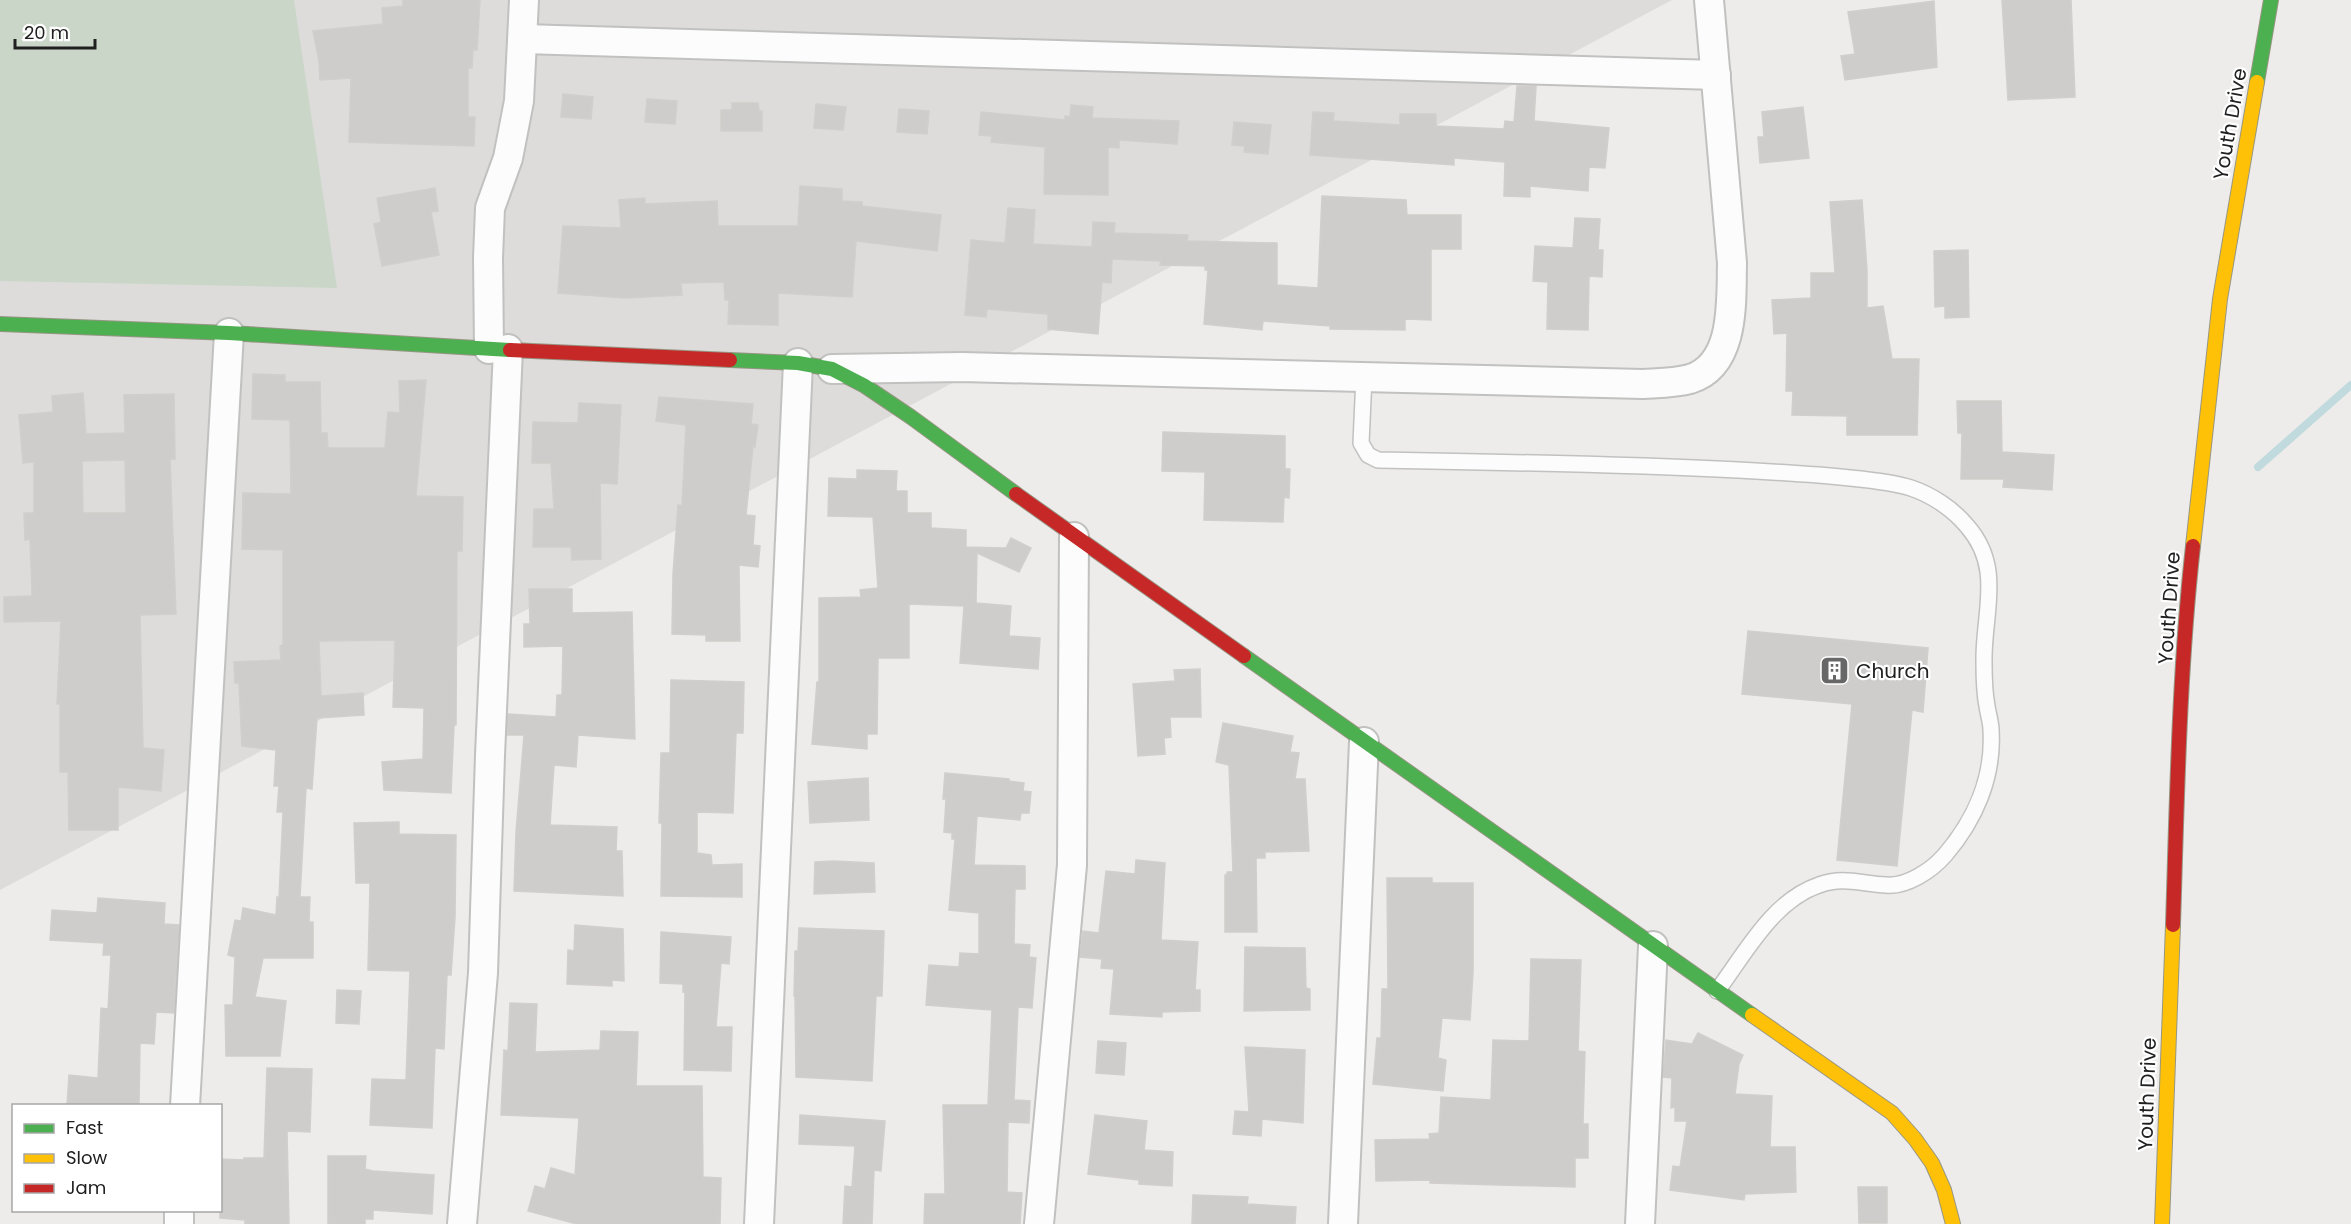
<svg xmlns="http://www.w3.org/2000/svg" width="2351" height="1224" viewBox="0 0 2351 1224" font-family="Poppins,sans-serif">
<rect width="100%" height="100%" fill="#eeecea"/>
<polygon fill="#dddcdb" points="0,0 1672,0 0,890"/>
<polygon fill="#cad7c8" points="0,0 294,0 337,288 0,281"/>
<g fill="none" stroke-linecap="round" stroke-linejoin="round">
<polyline stroke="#c1dadd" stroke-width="8" points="2258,467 2351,385"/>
</g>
<g fill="#cfcdcb" stroke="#d1cecc" stroke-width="1.5" fill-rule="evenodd">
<polygon points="403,0 480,0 477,50 473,50 472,68 468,68 468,117 475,117 474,146 349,142 351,78 320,80 319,61 313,31 383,24 382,8 403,6"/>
<polygon points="2002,0 2071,0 2075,97 2008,100"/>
<polygon points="1934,1 1937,67 1845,80 1841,56 1855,54 1848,12"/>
<polygon points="1517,86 1536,86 1534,121 1609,128 1605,168 1589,167 1588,191 1530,186 1530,197 1504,196 1505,162 1454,158 1454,165 1310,155 1313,112 1334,113 1333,121 1400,125 1400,114 1436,114 1436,126 1504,129 1505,121 1514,122"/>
<polygon points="563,94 593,97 591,119 561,117"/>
<polygon points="647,99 677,101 675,124 645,122"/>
<polygon points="732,103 758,103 759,111 762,111 762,131 721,131 721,110 732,110"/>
<polygon points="816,104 846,107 843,130 814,128"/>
<polygon points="1071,105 1093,107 1092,118 1179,121 1177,144 1119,140 1119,148 1108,147 1108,195 1044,194 1045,147 991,142 992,136 979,135 981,112 1065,120 1065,116 1070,117"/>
<polygon points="1803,107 1809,158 1760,163 1758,137 1764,137 1762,112"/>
<polygon points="899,109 929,111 927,134 897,132"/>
<polygon points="1234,122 1271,125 1268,154 1244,152 1245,146 1232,145"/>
<polygon points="800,186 842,189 842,201 862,202 862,206 941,215 937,251 856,241 852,297 778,293 778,325 728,324 729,300 725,300 724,282 681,283 682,295 625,298 558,293 563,226 621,228 619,200 645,198 645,204 717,201 718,226 798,226"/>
<polygon points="435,188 438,211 431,212 439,255 382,266 374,224 381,222 377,198"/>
<polygon points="1322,196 1406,200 1407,215 1461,215 1461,249 1431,249 1431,320 1405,319 1405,330 1330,329 1330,326 1263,321 1262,330 1204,324 1208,270 1205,270 1205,266 1160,265 1161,261 1112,259 1111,283 1102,282 1098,334 1048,329 1048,314 987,309 986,317 965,315 971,240 1005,243 1008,208 1035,210 1033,244 1092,247 1093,222 1115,223 1114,233 1188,235 1187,241 1277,243 1277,285 1318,288"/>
<polygon points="1862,200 1867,270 1867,308 1883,306 1892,359 1919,359 1917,435 1847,435 1847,416 1792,415 1793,391 1786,391 1787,333 1774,334 1772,300 1811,298 1811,273 1835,273 1830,202"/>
<polygon points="1575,218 1600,219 1598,250 1603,250 1602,277 1589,276 1588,330 1547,329 1548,282 1533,281 1535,246 1573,248"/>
<polygon points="1968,250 1969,317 1945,318 1945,306 1935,307 1934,251"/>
<polygon points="253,374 285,375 285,382 320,382 321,433 327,433 328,448 385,448 388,412 400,413 399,381 426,380 416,496 463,497 462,551 457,551 456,725 454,725 451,793 384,790 382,762 423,759 424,708 393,707 395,640 319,641 321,696 363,693 364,715 317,718 312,789 306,788 300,897 310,897 309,922 313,922 313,958 263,958 255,997 286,1001 280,1056 226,1056 225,1005 233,1005 235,957 228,955 235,920 241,921 243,908 276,915 277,897 279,897 283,812 277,812 279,786 274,786 276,750 242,746 239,683 235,683 234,662 281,660 280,646 283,645 283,550 242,549 243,493 291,494 290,420 252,419"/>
<path d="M83,393l3,41 39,-1 -1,-38 50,-1 1,65h-5l6,155 -36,1 3,133 21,2 -3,41 -43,-4v43h-49l-1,-58h-8v-68h-3l4,-83 -57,1v-25l28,-1v-6l-2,-51 -5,1 -1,-27h10v-51l-11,1 -4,-48 34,-3 -1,-16zM125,460l1,53h-43l-1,-52z"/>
<polygon points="659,397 753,404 751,424 758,425 755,447 753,446 746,515 755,516 753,545 760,546 758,567 739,565 740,641 706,641 706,635 672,634 673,574 678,505 682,506 686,425 656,421"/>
<polygon points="1957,401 2001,401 2002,452 2054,455 2052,490 2003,487 2004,479 1961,479 1962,433 1958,433"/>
<polygon points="579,403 621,405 617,484 600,483 601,559 572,560 571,547 533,547 534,509 554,509 551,463 532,463 533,422 578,423"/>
<polygon points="1163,432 1285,436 1285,469 1290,469 1289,498 1284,497 1283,522 1204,520 1205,472 1162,471"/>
<polygon points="857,470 897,471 896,491 907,491 907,513 931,513 931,528 966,530 966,547 1006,548 1011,538 1031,548 1019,572 977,553 976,603 1011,606 1009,636 1040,638 1038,669 960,663 964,606 909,604 909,658 878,658 877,734 867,734 867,749 812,744 817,682 819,682 819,598 861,597 860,590 878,588 873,517 828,516 829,478 857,479"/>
<polygon points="529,589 572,589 572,613 632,612 635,739 578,735 576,767 554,765 550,825 617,827 616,851 622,851 623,896 514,891 516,832 524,735 507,735 508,714 556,717 557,695 562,695 563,646 524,647 524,624 530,624"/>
<polygon points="1748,631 1928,648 1923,712 1912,710 1897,866 1837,860 1852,704 1742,694"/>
<polygon points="1200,669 1201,717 1170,717 1171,737 1164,738 1165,754 1138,756 1133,684 1175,681 1174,670"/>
<polygon points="671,680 744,682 743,733 736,733 733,813 697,812 697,853 711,855 712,865 742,864 742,897 661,896 662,823 659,823 661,753 670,753"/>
<polygon points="1223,723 1293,736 1290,752 1299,753 1295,779 1305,779 1309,851 1265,852 1265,858 1256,858 1257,932 1225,932 1225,875 1227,875 1227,872 1233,872 1229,765 1216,762"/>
<polygon points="945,773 1009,779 1009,781 1024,783 1023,791 1031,792 1029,813 1021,813 1020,820 977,816 974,865 1025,866 1025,889 1015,889 1014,944 1030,945 1029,957 1036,958 1032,1008 1018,1007 1014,1100 1030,1101 1029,1123 1008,1122 1007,1192 1022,1193 1020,1224 924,1224 925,1194 945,1194 943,1105 988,1105 992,1010 926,1005 929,965 959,967 960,953 979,954 979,913 949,910 955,839 952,839 952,833 944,832 946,799 943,799"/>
<polygon points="868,778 869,820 810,823 808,782"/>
<polygon points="399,822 399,834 456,835 455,917 451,975 447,975 444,1049 435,1048 432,1128 370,1125 372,1079 406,1080 410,971 368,970 370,883 356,883 354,823"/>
<polygon points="1136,860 1165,863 1161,940 1198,942 1195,990 1200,990 1200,1011 1162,1012 1162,1017 1110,1014 1114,969 1101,968 1102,959 1080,957 1083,931 1099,933 1106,871 1135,874"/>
<polygon points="833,861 874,863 875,892 814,894 815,862"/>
<polygon points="1387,878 1432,878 1432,883 1473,883 1473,972 1470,1020 1442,1018 1438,1058 1446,1060 1443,1091 1373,1084 1377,1038 1381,1038 1382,989 1388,989"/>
<polygon points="98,898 165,903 164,924 179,925 174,1013 156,1012 154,1044 140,1043 139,1106 67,1106 69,1075 98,1078 101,1008 108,1009 111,955 103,955 104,943 50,940 52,910 97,913"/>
<polygon points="575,925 623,929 624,981 612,980 612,986 567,984 568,950 574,951"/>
<polygon points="799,928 884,931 882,996 876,996 872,1081 796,1077 795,996 794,996 795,951 798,951"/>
<polygon points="661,932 731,937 729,964 721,963 716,1027 732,1027 731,1071 684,1070 685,992 683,992 683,984 660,983"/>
<polygon points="1245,947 1305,948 1306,988 1310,989 1310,1010 1244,1011"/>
<polygon points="1531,959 1581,960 1578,1051 1585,1052 1583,1124 1588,1124 1588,1158 1575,1158 1575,1187 1430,1183 1430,1180 1376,1181 1375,1140 1430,1139 1429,1134 1439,1133 1441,1097 1491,1100 1493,1040 1529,1041"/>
<polygon points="337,990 361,991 359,1024 336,1023"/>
<polygon points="510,1003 537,1004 535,1052 600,1050 601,1031 638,1032 636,1086 702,1086 703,1177 721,1178 720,1224 577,1224 528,1211 535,1186 545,1189 551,1168 575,1175 579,1118 501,1115 504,1050 508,1051"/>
<polygon points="1698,1033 1743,1055 1739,1064 1735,1094 1772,1096 1770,1147 1795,1147 1796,1192 1745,1194 1744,1200 1670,1190 1673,1166 1680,1167 1687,1121 1675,1121 1675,1107 1671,1108 1672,1078 1663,1077 1666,1040 1692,1044"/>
<polygon points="1098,1041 1126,1043 1124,1075 1096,1073"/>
<polygon points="1245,1047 1305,1050 1303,1123 1262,1119 1261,1136 1233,1134 1235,1111 1249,1112"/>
<polygon points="267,1068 312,1069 310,1132 287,1131 289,1224 245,1224 245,1220 220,1218 220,1159 244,1160 244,1158 264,1158"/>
<polygon points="800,1115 885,1121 881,1171 874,1170 872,1224 843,1224 845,1186 852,1187 855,1146 799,1144"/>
<polygon points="1095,1115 1147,1121 1144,1150 1173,1152 1172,1186 1139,1184 1139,1180 1088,1174"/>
<polygon points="328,1156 366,1156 365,1169 373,1171 434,1175 432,1214 373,1210 373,1219 365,1219 365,1224 328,1224"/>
<polygon points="1858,1187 1887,1187 1887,1223 1859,1223"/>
<polygon points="1193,1195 1248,1197 1247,1204 1296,1207 1295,1224 1192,1224"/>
</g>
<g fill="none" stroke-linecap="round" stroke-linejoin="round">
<defs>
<path id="lane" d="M1364,377l-3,66 7,12 10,5c121,2 240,4 360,10 38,2 75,4 112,8 20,2 42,4 61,10 21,7 42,21 56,38 37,42 16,87 17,136 0,15 0,29 3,44 1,8 4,16 4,24 3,47 -16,90 -46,125 -13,15 -38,32 -59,30 -24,-1 -43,-9 -67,0 -47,16 -74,69 -102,106"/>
<g id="street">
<polyline points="523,39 1716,75"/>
<polyline points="489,349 488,258 490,208 508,158 519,101 524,0"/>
<path d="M832,369l130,-2 681,17c16,-1 32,-1 47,-5 46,-14 41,-79 42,-116l-23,-263"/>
<polyline points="185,1106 229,333"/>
<polyline points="179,1224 179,1210"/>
<polyline points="462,1224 483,973 490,755 508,349"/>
<polyline points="759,1224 798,363"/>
<polyline points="1039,1224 1072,865 1074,537"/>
<polyline points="1343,1224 1364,742"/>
<polyline points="1640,1224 1653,946"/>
</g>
<g id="fast">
<polyline points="2257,82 2271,0"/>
<polyline points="0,324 229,333 510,350"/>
<polyline points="730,360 798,363 832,369 865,386 911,417 1016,494"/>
<polyline points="1244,656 1752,1015"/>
</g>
<g id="slow">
<polyline points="2193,546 2220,299 2257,82"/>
<polyline points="1752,1015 1892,1113 1915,1139 1932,1163 1944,1190 1953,1224"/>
<polyline points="2162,1224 2173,925"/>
</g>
<g id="jam">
<polyline points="510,350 730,360"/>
<polyline points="1016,494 1244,656"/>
<path d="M2173,925c4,-126 6,-253 20,-379"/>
</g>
</defs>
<use href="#lane" stroke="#c1c1c0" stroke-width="18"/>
<use href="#street" stroke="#c1c1c0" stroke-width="32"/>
<use href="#fast" stroke="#979684" stroke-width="16"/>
<use href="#slow" stroke="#979684" stroke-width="16"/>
<use href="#jam" stroke="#979684" stroke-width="16"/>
<use href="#lane" stroke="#fcfcfc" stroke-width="15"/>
<use href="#street" stroke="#fcfcfc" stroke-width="28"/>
<use href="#fast" stroke="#4caf50" stroke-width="14"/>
<use href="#slow" stroke="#ffc107" stroke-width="14"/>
<use href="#jam" stroke="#c62828" stroke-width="14"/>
</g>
<defs>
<symbol id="building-square" viewBox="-11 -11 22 22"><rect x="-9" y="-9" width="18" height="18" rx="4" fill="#686767" stroke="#fff"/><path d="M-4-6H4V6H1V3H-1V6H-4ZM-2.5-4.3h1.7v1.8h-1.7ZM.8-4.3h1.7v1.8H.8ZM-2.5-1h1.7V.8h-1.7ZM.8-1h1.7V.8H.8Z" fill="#fff"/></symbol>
</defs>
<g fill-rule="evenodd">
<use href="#building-square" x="1818" y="654" width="33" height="33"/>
</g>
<g text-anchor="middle" stroke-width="4.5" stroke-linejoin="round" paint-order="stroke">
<g font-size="20" fill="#202020" stroke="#fff">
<text transform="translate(2230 124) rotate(-80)" y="7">Youth Drive</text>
<text transform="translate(2169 608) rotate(-86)" y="7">Youth Drive</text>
<text transform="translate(2147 1094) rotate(-88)" y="7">Youth Drive</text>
</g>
<g font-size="20" fill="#202020" stroke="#fff" text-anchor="start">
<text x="1856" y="678">Church</text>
</g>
</g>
<rect x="12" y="1104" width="210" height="108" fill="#ffffff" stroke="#a6a6a6" stroke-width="1.5"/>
<rect x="24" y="1124" width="30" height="9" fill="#4caf50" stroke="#a6a6a6" stroke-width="1.5"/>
<text x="66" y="1134" font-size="18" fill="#202020">Fast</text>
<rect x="24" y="1154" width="30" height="9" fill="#ffc107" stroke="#a6a6a6" stroke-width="1.5"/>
<text x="66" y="1164" font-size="18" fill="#202020">Slow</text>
<rect x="24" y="1184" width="30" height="9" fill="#c62828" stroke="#a6a6a6" stroke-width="1.5"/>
<text x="66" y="1194" font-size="18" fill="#202020">Jam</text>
<path d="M15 39v9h80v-9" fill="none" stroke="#202020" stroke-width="3"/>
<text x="24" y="39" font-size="18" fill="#202020" stroke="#ffffff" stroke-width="4.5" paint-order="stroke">20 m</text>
</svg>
